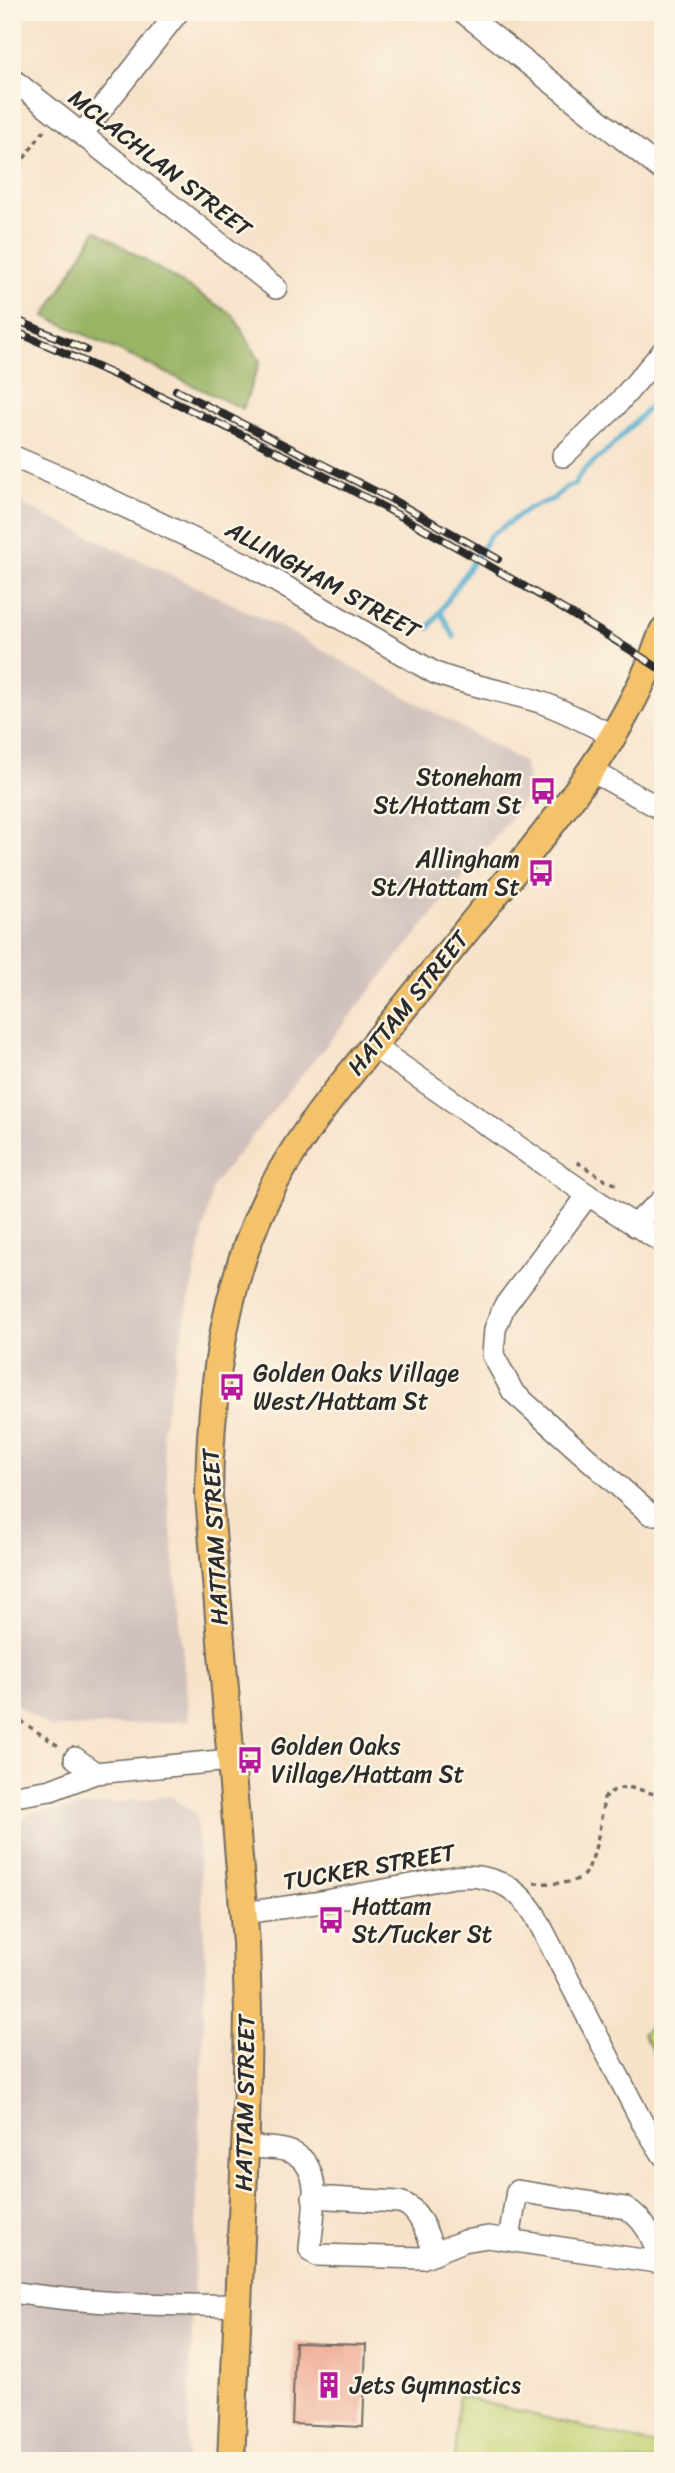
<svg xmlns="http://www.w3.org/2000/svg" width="675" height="2473" viewBox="0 0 675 2473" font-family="Sriracha,sans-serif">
<rect width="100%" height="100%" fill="#fcf5e5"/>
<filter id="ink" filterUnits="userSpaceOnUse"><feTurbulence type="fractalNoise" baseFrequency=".0143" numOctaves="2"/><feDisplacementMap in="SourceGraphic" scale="14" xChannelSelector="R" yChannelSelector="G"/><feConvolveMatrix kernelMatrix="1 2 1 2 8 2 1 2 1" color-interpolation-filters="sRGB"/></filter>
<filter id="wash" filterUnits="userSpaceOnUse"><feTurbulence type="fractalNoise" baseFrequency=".00686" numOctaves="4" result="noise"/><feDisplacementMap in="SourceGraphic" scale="28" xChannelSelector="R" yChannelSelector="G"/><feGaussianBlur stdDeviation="1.57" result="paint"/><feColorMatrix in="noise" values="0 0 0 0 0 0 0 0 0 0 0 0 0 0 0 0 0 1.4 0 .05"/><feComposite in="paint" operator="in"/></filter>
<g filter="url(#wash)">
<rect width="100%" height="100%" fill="#f7e2c9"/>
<g fill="#cfc0bb">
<polygon points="12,499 286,630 525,763 530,794 213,1185 162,1430 189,1721 51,1728 12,1702"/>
<polygon points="170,1796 196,1814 206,1964 187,2461 12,2461 12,1825 31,1813"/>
</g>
<g fill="#c3d274" stroke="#777e50" stroke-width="2">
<polygon points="663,2015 663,2073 643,2033"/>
<polygon points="458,2396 663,2447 663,2461 454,2461"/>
</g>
<polygon fill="#9ab466" stroke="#627048" stroke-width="2" points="96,230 233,315 260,361 243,409 45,316"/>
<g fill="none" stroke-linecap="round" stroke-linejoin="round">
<g stroke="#4faccd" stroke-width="5">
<polyline points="441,613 454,637"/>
<polyline points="429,628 490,536 528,509 553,499 568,486 574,485 582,472 610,448 663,393"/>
</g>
</g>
<g id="blocks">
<polygon fill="#eea48e" points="295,2343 366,2345 363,2427 292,2424"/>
</g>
</g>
<g filter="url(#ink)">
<use href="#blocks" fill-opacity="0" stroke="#726b62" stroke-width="2"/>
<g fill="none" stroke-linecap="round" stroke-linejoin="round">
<defs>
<g id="minor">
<polyline points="463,12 663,171"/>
<polyline points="12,79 276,288"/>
<polyline points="82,134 178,12"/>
<path d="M12,456l63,27 173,82 187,108c34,13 70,18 105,29 26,9 49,22 73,34"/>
<polyline points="563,456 614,408 663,351"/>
<polyline points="592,771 663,810"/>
<polyline points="373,1046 588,1195 663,1243"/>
<polyline points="588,1195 504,1307 495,1329 493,1355 513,1392 650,1514 663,1514"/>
<path d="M635,1226c7,-11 19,-17 28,-27"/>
<polyline points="75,1758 95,1773"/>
<polyline points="21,1795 51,1790 95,1773 230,1760"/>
<path d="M243,1913l72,-10 139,-26c34,-4 63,8 81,38l107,207 21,33"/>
<path d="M245,2147c14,1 30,0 43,4 39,12 24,68 22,98l7,6 105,3 42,-17 24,-4 175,26"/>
<path d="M313,2197l86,5c21,4 28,34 36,51"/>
<path d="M509,2239l8,-48 109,17c20,12 29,33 33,55"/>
<path d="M12,2292c76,12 150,14 226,13"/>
</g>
<path id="major" d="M231,2461l15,-333 2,-116 -2,-69 -37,-447c1,-99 13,-204 56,-294 28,-59 71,-111 112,-161 41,-50 82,-101 123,-152 65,-79 129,-160 163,-258"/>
</defs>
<use href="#minor" stroke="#726b62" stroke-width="24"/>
<use href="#major" stroke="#726b62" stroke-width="30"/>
<g stroke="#726b62" stroke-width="3.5" stroke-dasharray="5 5" stroke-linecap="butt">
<polyline points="12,186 25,157 45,129"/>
<polyline points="577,1162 605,1180 618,1185"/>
<polyline points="12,1715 60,1747"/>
<path d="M534,1883c15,0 30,2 44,-4 18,-7 23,-63 26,-81 17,-19 38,-7 59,-1"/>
</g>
<use href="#minor" stroke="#fff" stroke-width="21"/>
<use href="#major" stroke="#f4c26a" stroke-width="26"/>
<defs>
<g id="rail">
<polyline points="12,318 86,350"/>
<path d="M12,330c169,72 334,152 493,245 53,31 107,62 158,96"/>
<polyline points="176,390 391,499 498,559"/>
</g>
</defs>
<use href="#rail" stroke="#2b2b2b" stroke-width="8"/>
<use href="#rail" stroke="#fcf5e5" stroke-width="5" stroke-dasharray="16" stroke-linecap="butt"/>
</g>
</g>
<defs>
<symbol id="bus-bare" viewBox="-9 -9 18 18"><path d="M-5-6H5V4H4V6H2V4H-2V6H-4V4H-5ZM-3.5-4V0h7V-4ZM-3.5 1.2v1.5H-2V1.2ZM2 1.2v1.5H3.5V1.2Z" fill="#b5179e" stroke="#fcf5e5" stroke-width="2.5" paint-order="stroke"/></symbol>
<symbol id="building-bare" viewBox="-9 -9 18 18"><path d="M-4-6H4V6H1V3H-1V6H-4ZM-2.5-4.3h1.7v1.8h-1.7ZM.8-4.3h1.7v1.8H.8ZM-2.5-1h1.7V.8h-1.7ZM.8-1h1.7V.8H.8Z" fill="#b5179e" stroke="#fcf5e5" stroke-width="2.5" paint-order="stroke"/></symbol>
</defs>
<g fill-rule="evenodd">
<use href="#bus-bare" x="524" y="772" width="38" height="38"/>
<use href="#bus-bare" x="522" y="854" width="38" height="38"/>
<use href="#bus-bare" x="213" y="1368" width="38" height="38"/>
<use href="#bus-bare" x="231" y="1741" width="38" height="38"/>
<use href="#bus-bare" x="312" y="1901" width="38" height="38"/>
<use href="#building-bare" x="310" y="2366" width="38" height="38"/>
</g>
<g text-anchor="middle" stroke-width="5" stroke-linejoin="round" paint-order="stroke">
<g font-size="24" fill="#2b2b2b" stroke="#fcf5e5">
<text transform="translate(160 163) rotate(38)" y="8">MCLACHLAN STREET</text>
<text transform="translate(323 580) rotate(29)" y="8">ALLINGHAM STREET</text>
<text transform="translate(408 1003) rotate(-51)" y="8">HATTAM STREET</text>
<text transform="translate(215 1537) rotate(-93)" y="8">HATTAM STREET</text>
<text transform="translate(369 1867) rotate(-10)" y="8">TUCKER STREET</text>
<text transform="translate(245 2103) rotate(-89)" y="8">HATTAM STREET</text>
</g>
<g font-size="24" fill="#2b2b2b" stroke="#fcf5e5" text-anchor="start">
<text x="522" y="785" text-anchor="end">Stoneham<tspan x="522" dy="28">St/Hattam St</tspan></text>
<text x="520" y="867" text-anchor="end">Allingham<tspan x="520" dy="28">St/Hattam St</tspan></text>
<text x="253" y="1381">Golden Oaks Village<tspan x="253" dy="28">West/Hattam St</tspan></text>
<text x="271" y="1754">Golden Oaks<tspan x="271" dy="28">Village/Hattam St</tspan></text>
<text x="352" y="1914">Hattam<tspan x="352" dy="28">St/Tucker St</tspan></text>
<text x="350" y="2393">Jets Gymnastics</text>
</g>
</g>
<rect width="675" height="2473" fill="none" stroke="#fcf5e5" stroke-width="42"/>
</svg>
